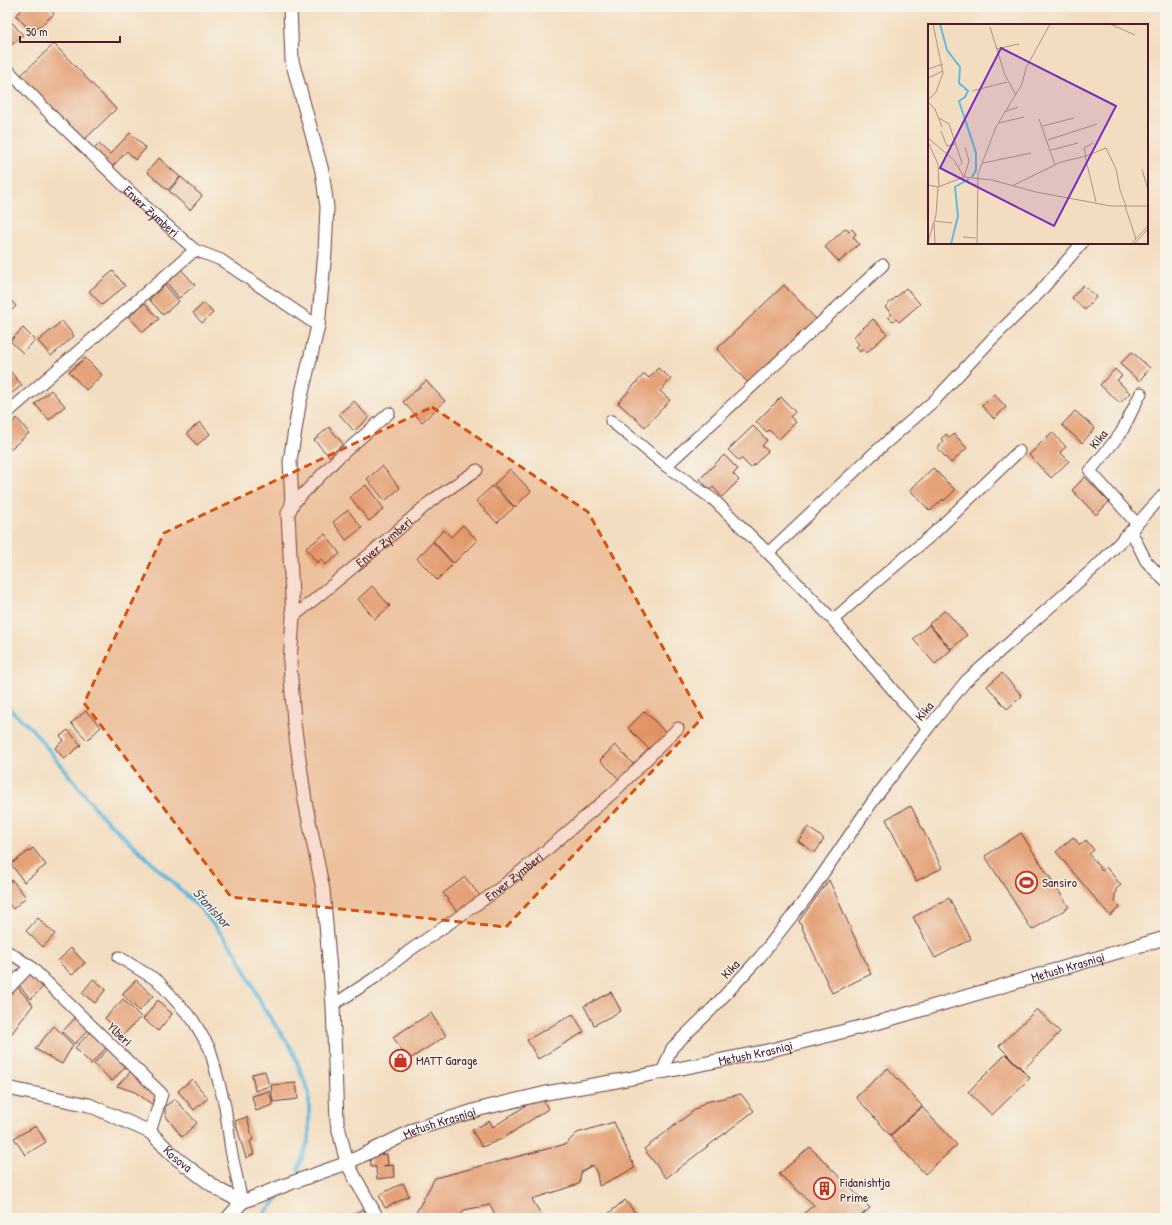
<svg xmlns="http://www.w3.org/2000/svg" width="1172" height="1225" viewBox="0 0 1172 1225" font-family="'Patrick Hand',sans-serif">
<rect width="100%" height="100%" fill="#f7f3e8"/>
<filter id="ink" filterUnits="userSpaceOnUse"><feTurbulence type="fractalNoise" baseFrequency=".025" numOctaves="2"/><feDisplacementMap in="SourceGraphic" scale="8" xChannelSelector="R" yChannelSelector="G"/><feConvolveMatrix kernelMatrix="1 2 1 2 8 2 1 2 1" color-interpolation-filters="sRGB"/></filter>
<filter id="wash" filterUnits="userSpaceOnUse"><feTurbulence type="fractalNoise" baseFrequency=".012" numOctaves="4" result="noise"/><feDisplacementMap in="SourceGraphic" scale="16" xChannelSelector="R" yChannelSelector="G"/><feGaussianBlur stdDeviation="0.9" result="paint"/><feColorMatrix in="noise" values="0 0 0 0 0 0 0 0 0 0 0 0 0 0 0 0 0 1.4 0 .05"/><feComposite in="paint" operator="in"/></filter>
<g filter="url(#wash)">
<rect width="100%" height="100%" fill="#f3ddc0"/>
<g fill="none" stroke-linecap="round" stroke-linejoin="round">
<g stroke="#61bade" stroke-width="4">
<polyline points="7,707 32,729 100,814 201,909 236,952 264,1009 292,1049 309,1093 309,1139 298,1170"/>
<polyline points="260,1218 286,1190"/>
</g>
</g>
<g id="blocks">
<g fill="#e4a278">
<polygon points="25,7 48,7 54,14 32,33 16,15"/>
<polygon points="7,17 23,35 7,49"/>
<polygon points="54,44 116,109 82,142 19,77"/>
<polygon points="130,133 146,148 135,160 127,151 111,168 93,150 99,144 110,154"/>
<polygon points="159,158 180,177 168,190 147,172"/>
<polygon points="181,177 202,196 190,210 169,191"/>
<polygon points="846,228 849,232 852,229 856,234 853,237 859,244 839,262 825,247"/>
<polygon points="181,269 195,285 179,298 166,282"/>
<polygon points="113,271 125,286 102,305 89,291"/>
<polygon points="165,285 179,301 163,315 149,299"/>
<polygon points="784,285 817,320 749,384 717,349"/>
<polygon points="1083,285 1096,297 1085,310 1072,298"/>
<polygon points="906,288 920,304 899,322 896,319 893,321 888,317 892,314 885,307"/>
<polygon points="7,296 16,306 7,315"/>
<polygon points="145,303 159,319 143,332 129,317"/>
<polygon points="204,303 213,313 202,323 193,313"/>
<polygon points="873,319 887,334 866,353 863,349 860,352 856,347 859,344 853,337"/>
<polygon points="62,321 74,336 51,356 38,341"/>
<polygon points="23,328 35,340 23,353 10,341"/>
<polygon points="1132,352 1150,368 1139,381 1120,364"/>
<polygon points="85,358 102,375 86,390 69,372"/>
<polygon points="658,368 671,379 660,391 670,400 645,427 618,403 644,374 649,378"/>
<polygon points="1115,369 1122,376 1117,380 1130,393 1120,403 1100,385"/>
<polygon points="9,370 22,385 7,397 7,372"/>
<polygon points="426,381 445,401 422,422 403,402"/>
<polygon points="51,390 65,406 49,420 35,404"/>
<polygon points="994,394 1006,407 994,419 982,406"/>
<polygon points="781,397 795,412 790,417 796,422 779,439 769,430 767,432 756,422"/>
<polygon points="354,401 369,418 354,431 339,414"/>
<polygon points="1075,411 1095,428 1082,443 1062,425"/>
<polygon points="17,418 29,433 7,452 7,427"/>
<polygon points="200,422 210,434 197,445 187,433"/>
<polygon points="753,426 767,440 762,446 768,451 751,468 741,458 739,461 728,450"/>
<polygon points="329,427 343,444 329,456 314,440"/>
<polygon points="1052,432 1066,447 1060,452 1069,461 1051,478 1029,455"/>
<polygon points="946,434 950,438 954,434 967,448 951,463 937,448 944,442 941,439"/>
<polygon points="724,455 738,469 733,474 739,480 722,497 713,487 710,490 700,479"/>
<polygon points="382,466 400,488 385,501 367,479"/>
<polygon points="933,468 955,490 944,501 943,499 930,511 910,490"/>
<polygon points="510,469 531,491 515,507 494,485"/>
<polygon points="1085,477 1109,502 1096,515 1072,490"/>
<polygon points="366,485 384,509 369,521 350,497"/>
<polygon points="492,486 514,507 497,523 476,501"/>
<polygon points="348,510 362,528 346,540 333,522"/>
<polygon points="463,525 477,540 454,563 433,541 444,530 451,537"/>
<polygon points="325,534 340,554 325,565 321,559 317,563 306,548"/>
<polygon points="433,542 453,564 437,580 417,558"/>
<polygon points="372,586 390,606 375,619 358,599"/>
<polygon points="945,610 967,635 951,649 929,624"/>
<polygon points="929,625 951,650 935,664 913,639"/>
<polygon points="1002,673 1022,696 1007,709 987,686"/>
<polygon points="86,711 101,727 87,740 71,723"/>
<polygon points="645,711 667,734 650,750 628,728"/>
<polygon points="68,730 81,745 64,759 55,748 64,740 60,736"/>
<polygon points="615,745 634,765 619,779 600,760"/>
<polygon points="911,806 942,868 916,881 886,819"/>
<polygon points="808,827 824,839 815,853 798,841"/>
<polygon points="1021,833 1069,907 1032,930 985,856"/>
<polygon points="1073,837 1080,845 1086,840 1094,850 1089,854 1102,871 1106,867 1121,885 1116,889 1115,896 1115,902 1120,907 1110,916 1056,852"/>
<polygon points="33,848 46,865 24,882 11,864"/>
<polygon points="465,877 480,896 458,913 443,893"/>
<polygon points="12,880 26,897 13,909 7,902 7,885"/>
<polygon points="829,880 871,974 832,993 799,921"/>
<polygon points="949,898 971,939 935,958 913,917"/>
<polygon points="38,918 55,934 43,947 26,931"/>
<polygon points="71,948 85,963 72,975 58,961"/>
<polygon points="30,972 43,987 31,999 19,985"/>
<polygon points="93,979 106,989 95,1003 82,993"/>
<polygon points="136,980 153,996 139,1011 122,994"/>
<polygon points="15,984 33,1005 9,1037 7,1036 7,992"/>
<polygon points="611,992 621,1011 594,1025 584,1006"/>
<polygon points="123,999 141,1017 123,1035 105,1018"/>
<polygon points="158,1000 172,1014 158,1031 143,1019"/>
<polygon points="1037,1009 1060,1032 1023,1070 999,1046"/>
<polygon points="431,1013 446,1036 408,1060 393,1037"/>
<polygon points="573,1014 584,1032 538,1059 527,1040"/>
<polygon points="77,1016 90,1028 75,1044 62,1032"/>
<polygon points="54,1026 73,1045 62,1064 35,1049"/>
<polygon points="92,1030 108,1046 91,1064 75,1048"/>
<polygon points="110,1047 128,1064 112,1081 94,1064"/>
<polygon points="1006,1054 1030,1078 992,1115 968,1092"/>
<polygon points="888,1068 922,1106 890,1135 856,1097"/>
<polygon points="133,1069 159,1099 156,1107 135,1092 117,1086"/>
<polygon points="265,1071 269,1086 255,1091 252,1074"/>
<polygon points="192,1079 208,1098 194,1110 178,1091"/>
<polygon points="296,1083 298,1099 273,1102 271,1085"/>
<polygon points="269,1091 273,1105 256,1111 252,1096"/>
<polygon points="741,1094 754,1111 666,1178 644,1149 705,1102"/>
<polygon points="541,1096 548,1109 502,1139 482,1147 472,1130 490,1121 493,1127"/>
<polygon points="175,1099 197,1123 182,1137 165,1115 165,1106"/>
<polygon points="922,1107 957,1145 925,1174 890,1136"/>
<polygon points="247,1117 253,1140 250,1141 254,1154 246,1158 235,1121"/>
<polygon points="614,1122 635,1168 599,1186 597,1174 593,1165 581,1172 579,1184 532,1199 543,1218 497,1218 490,1205 464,1210 459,1218 413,1218 435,1178 566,1144 577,1133"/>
<polygon points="36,1126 46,1142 25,1155 14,1138"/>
<polygon points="810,1147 870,1208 858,1218 798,1218 814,1205 779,1174"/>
<polygon points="387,1154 388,1165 383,1166 393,1165 394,1177 377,1179 376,1167 371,1167 370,1156"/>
<polygon points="403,1183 409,1196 385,1208 379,1195"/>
<polygon points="625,1200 639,1218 603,1218"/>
<polygon points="364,1209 368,1218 346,1218"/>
</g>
</g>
</g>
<g filter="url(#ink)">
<use href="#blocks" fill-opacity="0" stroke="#633c41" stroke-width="1"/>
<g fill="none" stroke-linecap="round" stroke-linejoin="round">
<defs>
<g id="minor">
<path id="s1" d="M7,69l47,49 90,87 51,45 26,10 97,66"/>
<polyline points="7,413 195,250"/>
<polyline points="611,421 666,466 714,500 768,553 833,620 904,703 928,728"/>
<polyline points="666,466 883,265"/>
<polyline points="292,505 338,458 389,413"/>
<polyline points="1137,524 1165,493"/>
<polyline points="1131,531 1146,561 1165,581"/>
<polyline points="768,553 872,455 936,399 992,339 1039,293 1082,243"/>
<path id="s2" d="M293,617l84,-69 54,-47 46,-31"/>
<polyline points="833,620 877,581 934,533 1019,451"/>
<polyline points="7,951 30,966 162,1094 150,1132"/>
<polyline points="119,957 158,981 193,1020 210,1049 225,1106 231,1150 242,1202"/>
<polyline points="7,990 30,966"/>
<path id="s3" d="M333,1005l43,-28 33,-26 83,-57 44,-35 78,-67 64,-64"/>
<polyline points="662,1072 672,1048 712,1009 760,957 807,897 873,801 928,728 966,681 1101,562 1137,524 1090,471 1121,433 1141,393"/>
</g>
<g id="tertiary">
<polyline points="290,7 292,61 322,171 327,207 325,252 318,326 299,405 290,461 292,505 288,513 293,617 290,663 294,723 305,801 323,890 333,1005 337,1122 347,1163 377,1218"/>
<path id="s4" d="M7,1088l82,17 61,27 25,25 25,19 19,14 23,12 49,-19 56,-20 69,-34 64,-20 66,-16 71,-12 150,-30 113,-29 285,-84"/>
<polyline points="228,1218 242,1202"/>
</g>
</defs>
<use href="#minor" stroke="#633c41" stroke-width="13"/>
<use href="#tertiary" stroke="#633c41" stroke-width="15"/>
<use href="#minor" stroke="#fff" stroke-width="11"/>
<use href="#tertiary" stroke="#fff" stroke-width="13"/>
</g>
</g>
<path fill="#d8530f" fill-opacity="0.2" stroke="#d8530f" stroke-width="3" stroke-dasharray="8 5" stroke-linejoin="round" d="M432,407l156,105 114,206 -196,209 -275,-30 -147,-194 80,-170z"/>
<defs>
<symbol id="stadium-ring" viewBox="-11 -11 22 22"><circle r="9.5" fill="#f7f3e8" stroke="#c8321e" stroke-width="1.5"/><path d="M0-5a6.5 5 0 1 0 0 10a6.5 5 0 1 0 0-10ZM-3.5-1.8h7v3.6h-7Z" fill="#c8321e"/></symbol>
<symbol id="shop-ring" viewBox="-11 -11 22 22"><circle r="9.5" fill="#f7f3e8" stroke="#c8321e" stroke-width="1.5"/><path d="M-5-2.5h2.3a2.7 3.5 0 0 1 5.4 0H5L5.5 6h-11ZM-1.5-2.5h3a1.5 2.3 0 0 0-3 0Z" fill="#c8321e"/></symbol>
<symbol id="building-ring" viewBox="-11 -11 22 22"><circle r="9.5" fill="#f7f3e8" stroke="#c8321e" stroke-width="1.5"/><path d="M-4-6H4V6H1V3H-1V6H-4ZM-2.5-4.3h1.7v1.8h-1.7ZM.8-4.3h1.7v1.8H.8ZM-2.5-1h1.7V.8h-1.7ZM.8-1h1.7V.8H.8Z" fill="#c8321e"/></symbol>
</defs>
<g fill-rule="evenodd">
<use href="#stadium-ring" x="1014" y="870" width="25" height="25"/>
<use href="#shop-ring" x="388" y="1048" width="25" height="25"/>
<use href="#building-ring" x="812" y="1176" width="25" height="25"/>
</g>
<g text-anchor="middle" stroke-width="3" stroke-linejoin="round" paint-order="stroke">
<g font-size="13" fill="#4a1f2b" stroke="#f7f3e8">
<text dy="5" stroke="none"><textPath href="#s1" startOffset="203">Enver Zymberi</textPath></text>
<text transform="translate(1098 439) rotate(-51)" y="5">Kika</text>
<text dy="5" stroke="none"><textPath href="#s2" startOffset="118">Enver Zymberi</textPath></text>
<text transform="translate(924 711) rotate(-51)" y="5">Kika</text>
<text dy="5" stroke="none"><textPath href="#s3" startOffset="222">Enver Zymberi</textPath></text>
<text dy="5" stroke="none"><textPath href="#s4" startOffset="1128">Metush Krasniqi</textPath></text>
<text transform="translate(730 969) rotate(-47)" y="5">Kika</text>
<text transform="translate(120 1034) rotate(44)" y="5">Ylberi</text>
<text dy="5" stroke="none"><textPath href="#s4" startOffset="804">Metush Krasniqi</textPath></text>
<text dy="5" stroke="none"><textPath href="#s4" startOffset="480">Metush Krasniqi</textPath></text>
<text dy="5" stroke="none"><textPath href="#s4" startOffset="189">Kosova</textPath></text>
</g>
<g font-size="13" fill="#4a1f2b" stroke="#f7f3e8" text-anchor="start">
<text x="1042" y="887">Sansiro</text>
<text x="416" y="1065">MATT Garage</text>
<text x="840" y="1187">Fidanishtja<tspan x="840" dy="15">Prime</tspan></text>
</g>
<g font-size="14" font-style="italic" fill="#52556a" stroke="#f7f3e8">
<text transform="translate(212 908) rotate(48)" y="5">Stanishor</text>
</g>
</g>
<g transform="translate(928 24)">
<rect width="220" height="220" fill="#f3ddc0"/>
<path fill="none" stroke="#61bade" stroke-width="2" d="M12,0l7,26 13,17 -1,16 9,8 -3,6 -6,4 17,52v17l-4,7M23,220l7,-28 -3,-29 14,-8"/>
<path fill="none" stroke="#af9184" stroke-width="1" d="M182,0l25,11M62,3l15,48 11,20M68,25l23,-5M0,45l15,-5M0,54l15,-7M44,67l35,-9M0,76l8,-8 7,-19 -10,-49M0,78l7,7 7,18M76,88l14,-5M11,94l10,6 13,39 -3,3M111,95l16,46M71,99l25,-6M115,102l31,-8M13,107l6,15 8,-2M0,114l26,22 10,17 28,3 44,12 75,14h37M120,116l49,-16M0,118l10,22 1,22M123,126l27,-7M157,132l11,46M158,132l20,-8 10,21 4,21 6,16M55,139l48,-10M214,145l6,21M0,161l10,2 26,-10 5,-16 -4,-14M84,162l49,-24 25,-6 -2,-8 9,-5M197,182l11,33M6,197l18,2M6,199l1,21M35,213l13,1M0,218l8,-27 2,-28M49,220l1,-70 18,-47 26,-43 4,-16 24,-44M203,220l17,-18M206,220l14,-15"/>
<path fill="#7b2cbf" fill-opacity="0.15" stroke="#7b2cbf" stroke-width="2" d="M73,24l115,58 -62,120 -114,-58z"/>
<rect width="220" height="220" fill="none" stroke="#4a1f2b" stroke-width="2"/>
</g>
<rect width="1172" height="1225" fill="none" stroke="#f7f3e8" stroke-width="24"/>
<path d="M20 36v6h100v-6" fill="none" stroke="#4a1f2b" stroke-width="2"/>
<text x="26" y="36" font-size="12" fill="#4a1f2b" stroke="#f7f3e8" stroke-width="3" paint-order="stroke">50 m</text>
</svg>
